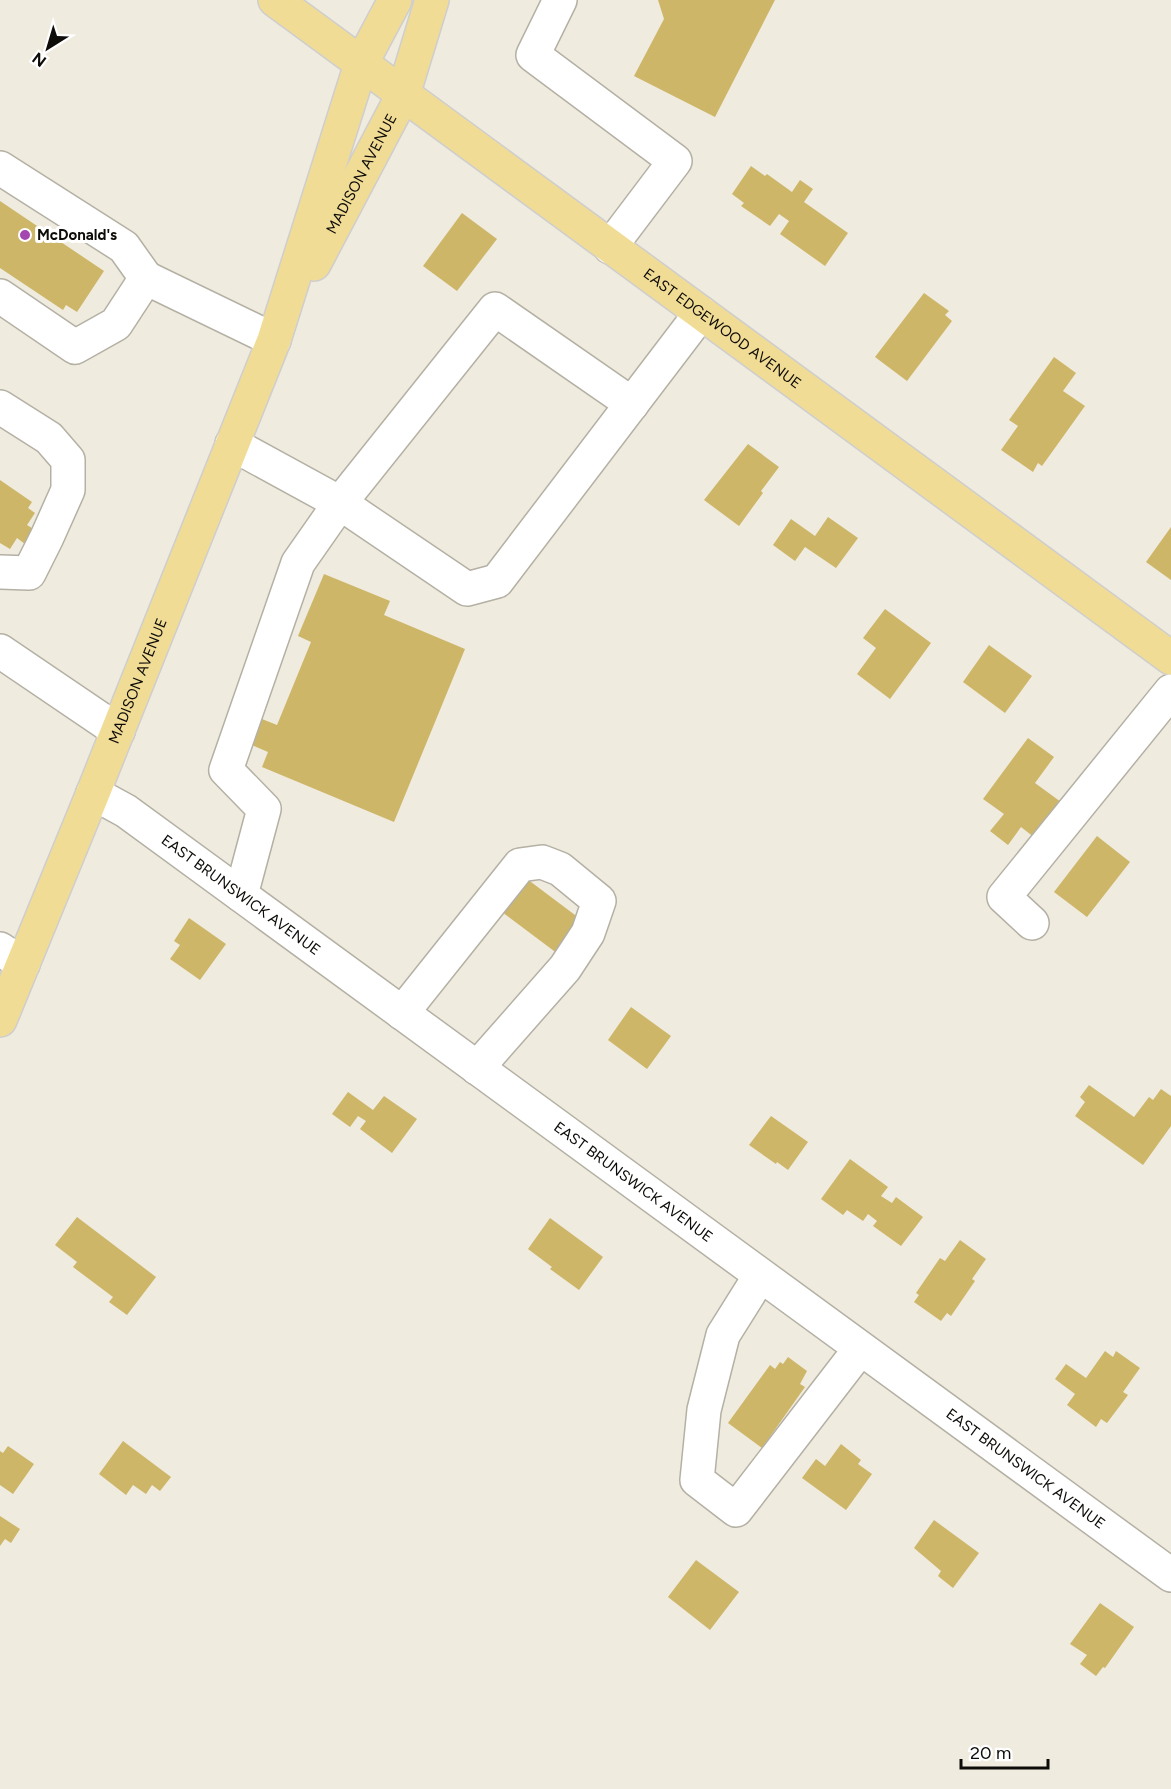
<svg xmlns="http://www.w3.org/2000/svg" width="1171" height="1789" viewBox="0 0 1171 1789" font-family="Figtree,sans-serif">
<rect width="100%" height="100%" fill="#efebde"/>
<g fill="#ceb669">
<polygon points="658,0 775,0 715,117 634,76 664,19"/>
<polygon points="751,166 765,176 767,174 792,192 800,180 813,189 804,202 848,233 825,266 780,234 789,221 779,214 770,226 741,206 744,203 732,194"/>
<polygon points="0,201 104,271 77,312 66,305 63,310 0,268"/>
<polygon points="462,213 497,239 457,291 423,266"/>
<polygon points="924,293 949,311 945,315 952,321 907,381 875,357"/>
<polygon points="1054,357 1076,373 1063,391 1085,406 1042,466 1038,463 1033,472 1001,450 1018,426 1009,420"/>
<polygon points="748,444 779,467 761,491 763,493 739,526 704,500"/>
<polygon points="0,480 32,502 28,508 35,513 27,525 35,530 25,544 17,538 10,549 0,543"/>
<polygon points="828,517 858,538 836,568 805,547 795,561 773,545 791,519 815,536"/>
<polygon points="1171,527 1171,580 1146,562"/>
<polygon points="324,574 390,601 384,615 465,649 394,822 262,767 268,752 252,745 262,719 277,725 311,642 298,636"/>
<polygon points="885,609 931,643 890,699 857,674 876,648 863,638"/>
<polygon points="989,645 1032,676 1005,713 963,682"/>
<polygon points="1028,738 1054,757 1035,783 1061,802 1035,838 1021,827 1008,845 990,831 1004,814 983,799"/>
<polygon points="1097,836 1130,862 1087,917 1054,892"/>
<polygon points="527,879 583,921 558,954 502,912"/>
<polygon points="189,918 226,944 200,980 170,959 180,945 174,941"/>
<polygon points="631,1007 671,1036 647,1069 608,1040"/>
<polygon points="1089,1085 1134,1117 1149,1097 1153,1100 1161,1089 1171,1096 1171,1126 1143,1165 1075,1116 1085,1102 1080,1097"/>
<polygon points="348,1092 373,1110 384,1096 417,1119 392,1153 360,1129 366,1121 358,1116 350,1127 332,1114"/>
<polygon points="771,1116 808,1142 788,1170 777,1162 776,1164 749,1145"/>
<polygon points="850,1159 888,1187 881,1196 892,1203 896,1197 923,1217 901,1246 873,1226 877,1221 868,1214 863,1221 847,1210 843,1215 821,1199"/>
<polygon points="77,1217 156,1277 127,1315 109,1302 113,1297 73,1267 77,1262 55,1245"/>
<polygon points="550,1218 603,1257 579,1290 550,1269 552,1267 528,1249"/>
<polygon points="960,1240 986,1259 972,1279 975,1281 951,1316 947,1313 941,1321 914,1302 919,1295 916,1293 940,1258 945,1261"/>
<polygon points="1105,1351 1113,1357 1116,1351 1140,1368 1123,1392 1128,1395 1107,1423 1101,1419 1096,1427 1067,1405 1075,1394 1055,1379 1066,1364 1086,1378"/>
<polygon points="788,1357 807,1371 800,1384 805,1387 762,1448 728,1423 770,1365 775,1369 780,1362 783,1364"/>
<polygon points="123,1441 171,1477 160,1491 152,1485 146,1494 133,1485 126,1495 99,1474"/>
<polygon points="841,1444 861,1460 858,1464 872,1474 846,1510 802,1478 816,1459 825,1466"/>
<polygon points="8,1446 34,1464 13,1494 0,1485 0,1451 3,1453"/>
<polygon points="0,1516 20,1529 11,1543 5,1539 0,1546"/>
<polygon points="934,1520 979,1553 953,1588 938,1576 941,1571 914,1548"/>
<polygon points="696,1560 739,1592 710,1630 668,1597"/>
<polygon points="1100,1603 1134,1627 1105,1668 1103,1667 1096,1676 1080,1664 1087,1655 1070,1644"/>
</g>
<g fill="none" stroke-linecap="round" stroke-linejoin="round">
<defs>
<g id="minor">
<polyline points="560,0 533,55 675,161 610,247"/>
<polyline points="0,168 124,247 146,278"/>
<polyline points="0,296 75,347 116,324 146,278 274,340"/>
<polyline points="0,407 49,438 68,460 68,490 47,537 29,573 0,572"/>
<polyline points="232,444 340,503 495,309 632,404"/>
<polyline points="0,651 118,731"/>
<path id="s1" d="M93,793l33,18 1045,764"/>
<polyline points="241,895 264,809 226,770 298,563 340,503 467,589 497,581 701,313"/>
<polyline points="1032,923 1004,897 1171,691"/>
<polyline points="0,949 23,964"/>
<polyline points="402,1013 520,865 542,862 560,869 599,901 588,933 565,968 477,1068"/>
<polyline points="760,1276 723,1335 704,1410 697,1480 736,1510 860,1349"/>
</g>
<g id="major">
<path id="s2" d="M275,0l896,658"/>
<path id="s3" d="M314,264l89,-169 29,-95"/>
<path id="s4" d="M0,1020l93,-227 181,-453 87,-276 34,-64"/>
</g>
</defs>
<use href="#minor" stroke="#b4b0a4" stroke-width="36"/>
<use href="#major" stroke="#cfcece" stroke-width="36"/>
<use href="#minor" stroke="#fff" stroke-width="33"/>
<use href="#major" stroke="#f1dc96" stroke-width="33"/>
</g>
<circle fill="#a446b0" stroke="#fff" stroke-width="2" cx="25" cy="235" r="6"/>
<g text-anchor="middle" stroke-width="6" stroke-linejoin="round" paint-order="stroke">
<g font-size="15" fill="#0e0c08" stroke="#fff">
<text dy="5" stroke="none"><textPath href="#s3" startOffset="102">MADISON AVENUE</textPath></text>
<text dy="5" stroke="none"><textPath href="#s2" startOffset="555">EAST EDGEWOOD AVENUE</textPath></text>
<text dy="5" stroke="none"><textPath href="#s4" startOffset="366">MADISON AVENUE</textPath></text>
<text dy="5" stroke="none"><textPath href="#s1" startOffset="180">EAST BRUNSWICK AVENUE</textPath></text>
<text dy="5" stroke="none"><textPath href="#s1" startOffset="666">EAST BRUNSWICK AVENUE</textPath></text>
<text dy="5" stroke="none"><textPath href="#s1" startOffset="1152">EAST BRUNSWICK AVENUE</textPath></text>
</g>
<g font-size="15" font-weight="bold" fill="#0e0c08" stroke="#fff" text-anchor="start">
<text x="37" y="240">McDonald's</text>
</g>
</g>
<g transform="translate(48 48) rotate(217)" stroke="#ffffff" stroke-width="4.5" paint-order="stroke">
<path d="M0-4.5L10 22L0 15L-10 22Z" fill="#0e0c08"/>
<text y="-9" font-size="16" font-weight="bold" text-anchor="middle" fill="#0e0c08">N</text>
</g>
<path d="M961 1759v9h87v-9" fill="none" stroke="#0e0c08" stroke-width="3"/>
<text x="970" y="1759" font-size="18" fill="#0e0c08" stroke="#ffffff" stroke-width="4.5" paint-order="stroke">20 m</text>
</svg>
